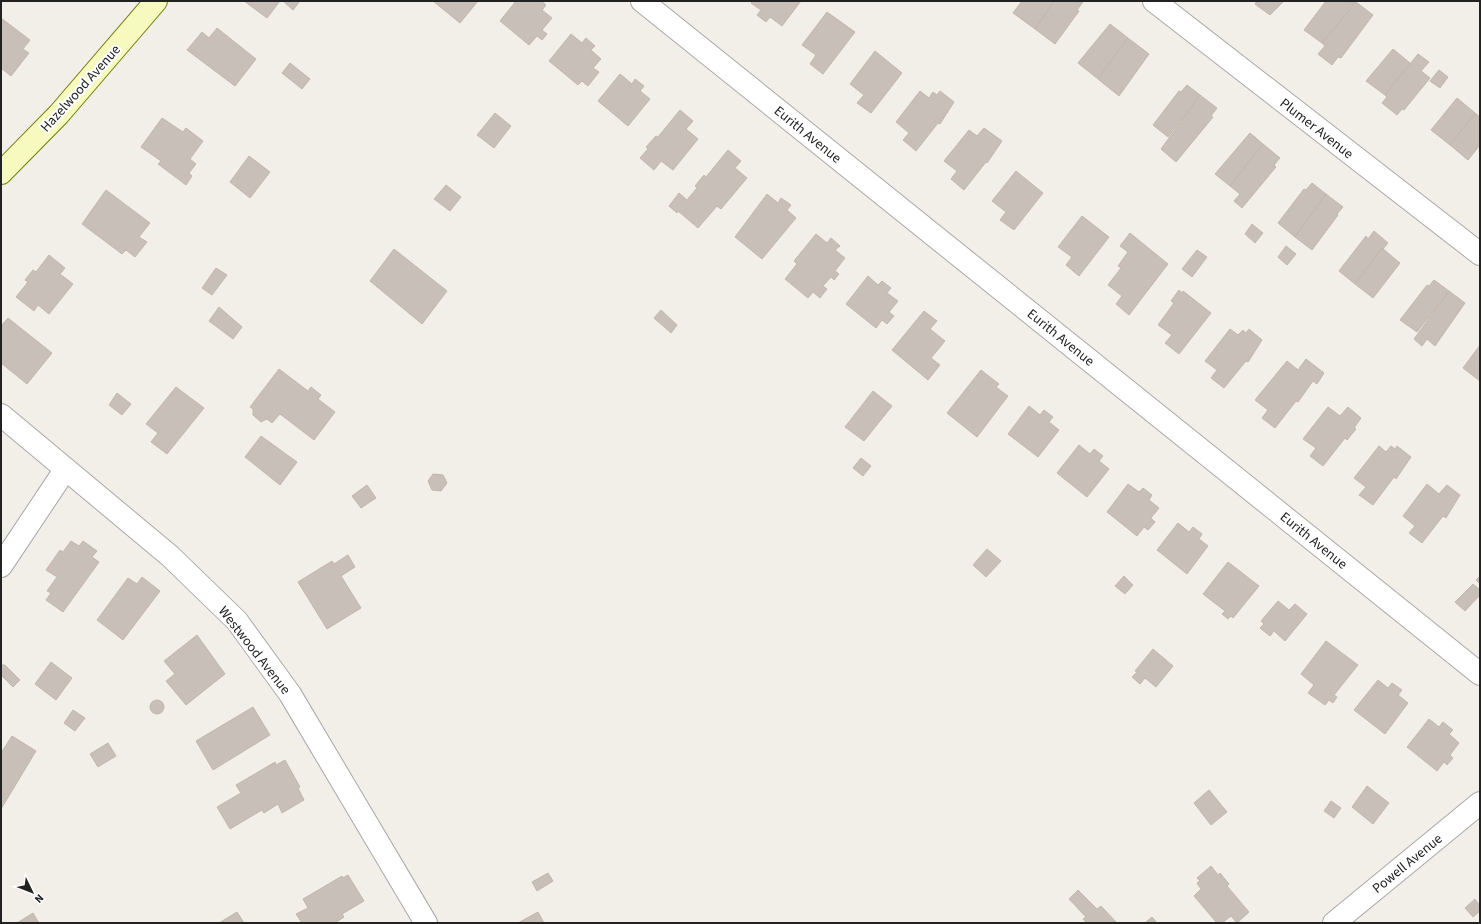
<svg xmlns="http://www.w3.org/2000/svg" width="1481" height="924" viewBox="0 0 1481 924" font-family="'Source Sans 3',sans-serif">
<rect width="100%" height="100%" fill="#f2efe9"/>
<g fill="#c7bfb8" stroke="#c4b6ab">
<polygon points="244,1 280,1 267,18"/>
<polygon points="283,1 300,1 293,10"/>
<polygon points="433,1 478,1 460,23"/>
<polygon points="516,1 541,1 546,5 542,10 552,18 542,30 547,34 542,40 537,36 529,45 500,21"/>
<polygon points="753,1 801,1 782,26 770,17 766,22 757,15 761,10 751,3"/>
<polygon points="1022,1 1054,1 1035,29 1013,13"/>
<polygon points="1054,1 1083,2 1077,10 1079,11 1055,44 1035,29"/>
<polygon points="1257,1 1284,1 1270,15 1255,4"/>
<polygon points="1326,1 1356,2 1322,43 1304,30"/>
<polygon points="1356,2 1373,15 1341,58 1338,57 1332,65 1318,54 1325,46 1322,43"/>
<polygon points="827,12 855,32 823,74 810,64 816,55 802,45"/>
<polygon points="1,18 30,40 23,49 29,53 11,76 1,68"/>
<polygon points="1110,24 1128,38 1098,79 1078,63"/>
<polygon points="217,28 256,59 235,86 187,50 202,32 209,38"/>
<polygon points="571,34 582,43 586,38 595,46 591,50 601,59 593,68 599,72 588,86 582,81 578,85 549,61"/>
<polygon points="1128,38 1149,54 1119,96 1098,79"/>
<polygon points="1393,49 1410,63 1385,95 1366,81"/>
<polygon points="875,51 902,73 871,113 857,103 864,95 850,84"/>
<polygon points="1418,54 1429,62 1421,71 1430,78 1404,110 1402,109 1397,115 1382,103 1387,97 1385,95"/>
<polygon points="290,63 310,79 302,89 282,73"/>
<polygon points="1439,70 1448,77 1440,88 1430,81"/>
<polygon points="620,74 632,84 635,79 644,86 640,91 650,99 628,126 598,101"/>
<polygon points="1187,85 1200,95 1168,137 1153,125 1179,91 1181,92"/>
<polygon points="920,91 929,98 933,92 937,95 940,91 954,102 940,124 938,123 916,151 903,140 909,133 896,122"/>
<polygon points="1200,95 1217,108 1211,116 1213,117 1176,162 1161,149"/>
<polygon points="1457,98 1475,113 1450,145 1431,130"/>
<polygon points="680,110 693,121 686,129 698,139 673,170 661,161 654,170 640,158 648,149 646,147 656,136 658,137"/>
<polygon points="495,113 511,126 494,148 477,135"/>
<polygon points="1475,113 1480,117 1480,145 1468,160 1450,145"/>
<polygon points="162,118 183,132 186,128 203,141 190,159 196,164 189,173 192,176 186,185 158,164 161,161 141,147"/>
<polygon points="984,128 1002,141 987,163 986,162 964,190 951,179 957,171 944,161 969,130 977,136"/>
<polygon points="1250,133 1263,144 1230,186 1215,174"/>
<polygon points="1263,144 1280,158 1274,165 1276,167 1242,208 1234,201 1240,194 1230,186"/>
<polygon points="728,150 741,161 735,168 747,178 721,209 717,206 698,228 678,211 677,213 669,206 679,193 687,200 697,188 695,186 704,175 706,177"/>
<polygon points="249,156 270,172 250,198 230,182"/>
<polygon points="1016,171 1043,193 1014,230 1000,220 1006,212 992,201"/>
<polygon points="1312,183 1326,194 1295,237 1278,223 1304,189 1306,190"/>
<polygon points="446,185 461,197 450,211 434,199"/>
<polygon points="106,190 150,223 139,237 147,242 135,257 126,250 122,254 82,224"/>
<polygon points="767,194 778,203 781,198 791,205 787,210 796,218 762,259 735,237"/>
<polygon points="1326,194 1343,207 1337,214 1338,215 1312,250 1295,237"/>
<polygon points="1082,216 1109,237 1079,276 1066,265 1072,257 1058,247"/>
<polygon points="1252,224 1263,233 1255,243 1245,234"/>
<polygon points="1374,231 1388,243 1383,249 1382,248 1355,284 1339,271 1366,236 1368,239"/>
<polygon points="1130,233 1168,264 1129,315 1116,304 1122,296 1108,285 1121,268 1118,266 1128,252 1120,246"/>
<polygon points="816,234 827,243 831,238 840,246 835,250 845,258 835,271 839,274 834,280 831,277 823,286 827,289 820,298 813,292 808,298 785,279 797,264 794,261"/>
<polygon points="1286,246 1296,254 1287,265 1278,257"/>
<polygon points="1382,248 1400,263 1373,298 1355,284"/>
<polygon points="394,249 447,291 422,324 370,281"/>
<polygon points="1197,250 1207,257 1192,277 1182,269"/>
<polygon points="49,255 65,268 60,274 73,284 49,314 38,305 34,311 16,297 28,282 25,280 33,270 36,272"/>
<polygon points="216,268 227,275 212,295 202,288"/>
<polygon points="868,276 878,285 882,281 891,288 887,293 898,301 889,312 894,316 887,324 882,320 876,328 846,304"/>
<polygon points="1434,280 1449,291 1417,332 1400,320 1427,285 1429,286"/>
<polygon points="1179,290 1182,293 1183,291 1211,313 1179,354 1165,343 1172,335 1158,325 1174,303 1171,301"/>
<polygon points="1449,291 1465,303 1435,346 1427,339 1422,346 1414,339"/>
<polygon points="219,307 242,327 233,339 209,321"/>
<polygon points="661,310 677,325 671,333 654,318"/>
<polygon points="924,311 937,321 930,329 945,341 931,358 940,365 928,380 892,350"/>
<polygon points="8,318 52,353 27,384 1,363 1,326"/>
<polygon points="1230,329 1238,335 1243,330 1246,333 1249,329 1262,340 1248,362 1246,361 1224,388 1211,378 1217,370 1205,361"/>
<polygon points="1480,345 1480,381 1463,368"/>
<polygon points="1306,359 1324,373 1317,384 1313,381 1298,402 1296,401 1275,428 1262,418 1268,410 1255,400 1287,361 1298,370"/>
<polygon points="279,369 308,391 311,387 321,395 318,399 335,412 314,440 280,414 272,423 267,419 261,422 253,415 253,409 250,407"/>
<polygon points="981,370 999,384 996,387 1008,396 977,437 947,413"/>
<polygon points="176,387 204,408 167,454 151,442 158,433 146,424"/>
<polygon points="873,391 892,406 864,441 845,427"/>
<polygon points="117,393 131,404 122,415 109,405"/>
<polygon points="1029,406 1040,415 1044,410 1053,417 1049,422 1059,430 1038,457 1008,434"/>
<polygon points="1328,407 1340,416 1348,407 1361,418 1354,428 1356,429 1347,440 1345,438 1323,466 1310,456 1316,448 1303,439"/>
<polygon points="261,436 297,462 280,485 245,457"/>
<polygon points="1079,445 1090,454 1094,449 1103,456 1099,461 1109,469 1087,497 1057,473"/>
<polygon points="1379,446 1386,452 1391,446 1395,449 1397,446 1411,457 1396,479 1394,477 1373,505 1359,495 1366,487 1354,478"/>
<polygon points="861,458 871,466 863,476 853,468"/>
<polygon points="433,474 443,475 447,483 441,491 432,490 428,481"/>
<polygon points="1128,484 1139,492 1143,488 1152,495 1149,500 1159,508 1151,518 1155,522 1148,530 1144,527 1137,536 1107,512"/>
<polygon points="1427,484 1439,494 1447,485 1460,495 1446,518 1443,516 1422,543 1409,533 1415,526 1403,516"/>
<polygon points="367,485 376,498 361,508 352,496"/>
<polygon points="1178,523 1189,532 1193,527 1202,534 1199,539 1208,546 1187,574 1157,550"/>
<polygon points="71,541 79,546 83,541 97,551 92,557 99,562 63,612 46,600 51,593 47,591 57,577 46,570 60,550 63,552"/>
<polygon points="987,549 1001,561 986,577 973,565"/>
<polygon points="348,555 355,567 341,576 361,608 327,629 298,582 332,561 334,564"/>
<polygon points="1228,562 1259,586 1233,618 1231,616 1228,619 1222,614 1225,611 1203,594"/>
<polygon points="1124,576 1133,585 1125,594 1115,586"/>
<polygon points="1480,576 1480,584 1476,580"/>
<polygon points="142,577 160,591 123,640 97,620 128,578 137,584"/>
<polygon points="1473,584 1480,590 1480,595 1465,611 1455,602"/>
<polygon points="1278,601 1289,610 1295,604 1307,614 1285,641 1274,631 1270,636 1260,628 1264,624 1261,621"/>
<polygon points="197,635 225,674 186,705 166,681 175,674 164,661"/>
<polygon points="1326,641 1358,665 1334,695 1337,697 1333,703 1329,700 1325,705 1308,693 1314,685 1301,674"/>
<polygon points="1153,649 1173,666 1156,687 1145,678 1140,684 1132,677 1137,672 1135,671"/>
<polygon points="51,662 72,678 56,700 35,684"/>
<polygon points="1,665 5,665 20,680 13,687 1,675"/>
<polygon points="1378,680 1388,688 1392,683 1402,690 1398,695 1408,703 1385,734 1354,710"/>
<circle cx="157" cy="707" r="7"/>
<polygon points="253,707 270,735 213,770 196,741"/>
<polygon points="73,710 85,718 75,731 64,723"/>
<polygon points="1429,719 1439,727 1443,722 1453,730 1449,734 1459,743 1450,755 1453,758 1447,765 1444,762 1437,771 1407,747"/>
<polygon points="12,736 36,751 1,809 1,753"/>
<polygon points="108,743 116,756 98,767 90,754"/>
<polygon points="285,760 300,787 298,788 304,800 282,813 278,804 264,813 262,810 230,829 217,807 241,793 236,785 275,762 276,765"/>
<polygon points="1367,786 1389,803 1373,824 1352,807"/>
<polygon points="1209,790 1227,812 1211,825 1194,803"/>
<polygon points="1331,801 1341,808 1334,818 1324,811"/>
<polygon points="1211,866 1218,875 1220,873 1229,884 1227,886 1249,912 1237,923 1231,916 1222,923 1217,923 1194,896 1201,889 1197,883 1200,881 1197,878"/>
<polygon points="548,873 553,881 537,891 532,882"/>
<polygon points="348,875 364,901 342,914 344,917 335,923 302,923 296,914 308,908 303,899 342,876 343,878"/>
<polygon points="1078,890 1097,909 1101,906 1117,923 1087,923 1083,919 1086,917 1069,899"/>
<polygon points="1475,899 1480,906 1480,911 1473,917 1465,908"/>
<polygon points="237,912 244,923 219,923"/>
<polygon points="538,912 544,923 518,923"/>
<polygon points="33,913 39,923 17,923"/>
<polygon points="1152,917 1157,923 1145,923"/>
</g>
<g fill="none" stroke-linecap="round" stroke-linejoin="round">
<defs>
<g id="street">
<polyline points="642,1 1480,674"/>
<polyline points="1154,1 1480,254"/>
<polyline points="1,415 170,556 237,621 290,694 426,923"/>
<polyline points="1,566 65,470"/>
<polyline points="1334,923 1480,803"/>
</g>
<polyline id="secondary" points="1,173 59,114 156,1"/>
</defs>
<use href="#street" stroke="#a9a9a9" stroke-width="24"/>
<use href="#secondary" stroke="#707d05" stroke-width="24"/>
<use href="#street" stroke="#fff" stroke-width="22"/>
<use href="#secondary" stroke="#f7fabf" stroke-width="22"/>
</g>
<g text-anchor="middle" stroke-width="4" stroke-linejoin="round" paint-order="stroke">
<g font-size="14" fill="#222" stroke="#fff">
<text transform="translate(80 88) rotate(-48)" y="5">Hazelwood Avenue</text>
<text transform="translate(1317 128) rotate(38)" y="5">Plumer Avenue</text>
<text transform="translate(808 134) rotate(39)" y="5">Eurith Avenue</text>
<text transform="translate(1061 337) rotate(39)" y="5">Eurith Avenue</text>
<text transform="translate(1314 540) rotate(39)" y="5">Eurith Avenue</text>
<text transform="translate(255 650) rotate(52)" y="5">Westwood Avenue</text>
<text transform="translate(1407 863) rotate(-39)" y="5">Powell Avenue</text>
</g>
</g>
<rect width="1481" height="924" fill="none" stroke="#222222" stroke-width="4"/>
<g transform="translate(32 892) rotate(133)" stroke="#ffffff" stroke-width="3" paint-order="stroke">
<path d="M0-3L7 15L0 10L-7 15Z" fill="#222222"/>
<text y="-6" font-size="11" font-weight="bold" text-anchor="middle" fill="#222222">N</text>
</g>
</svg>
